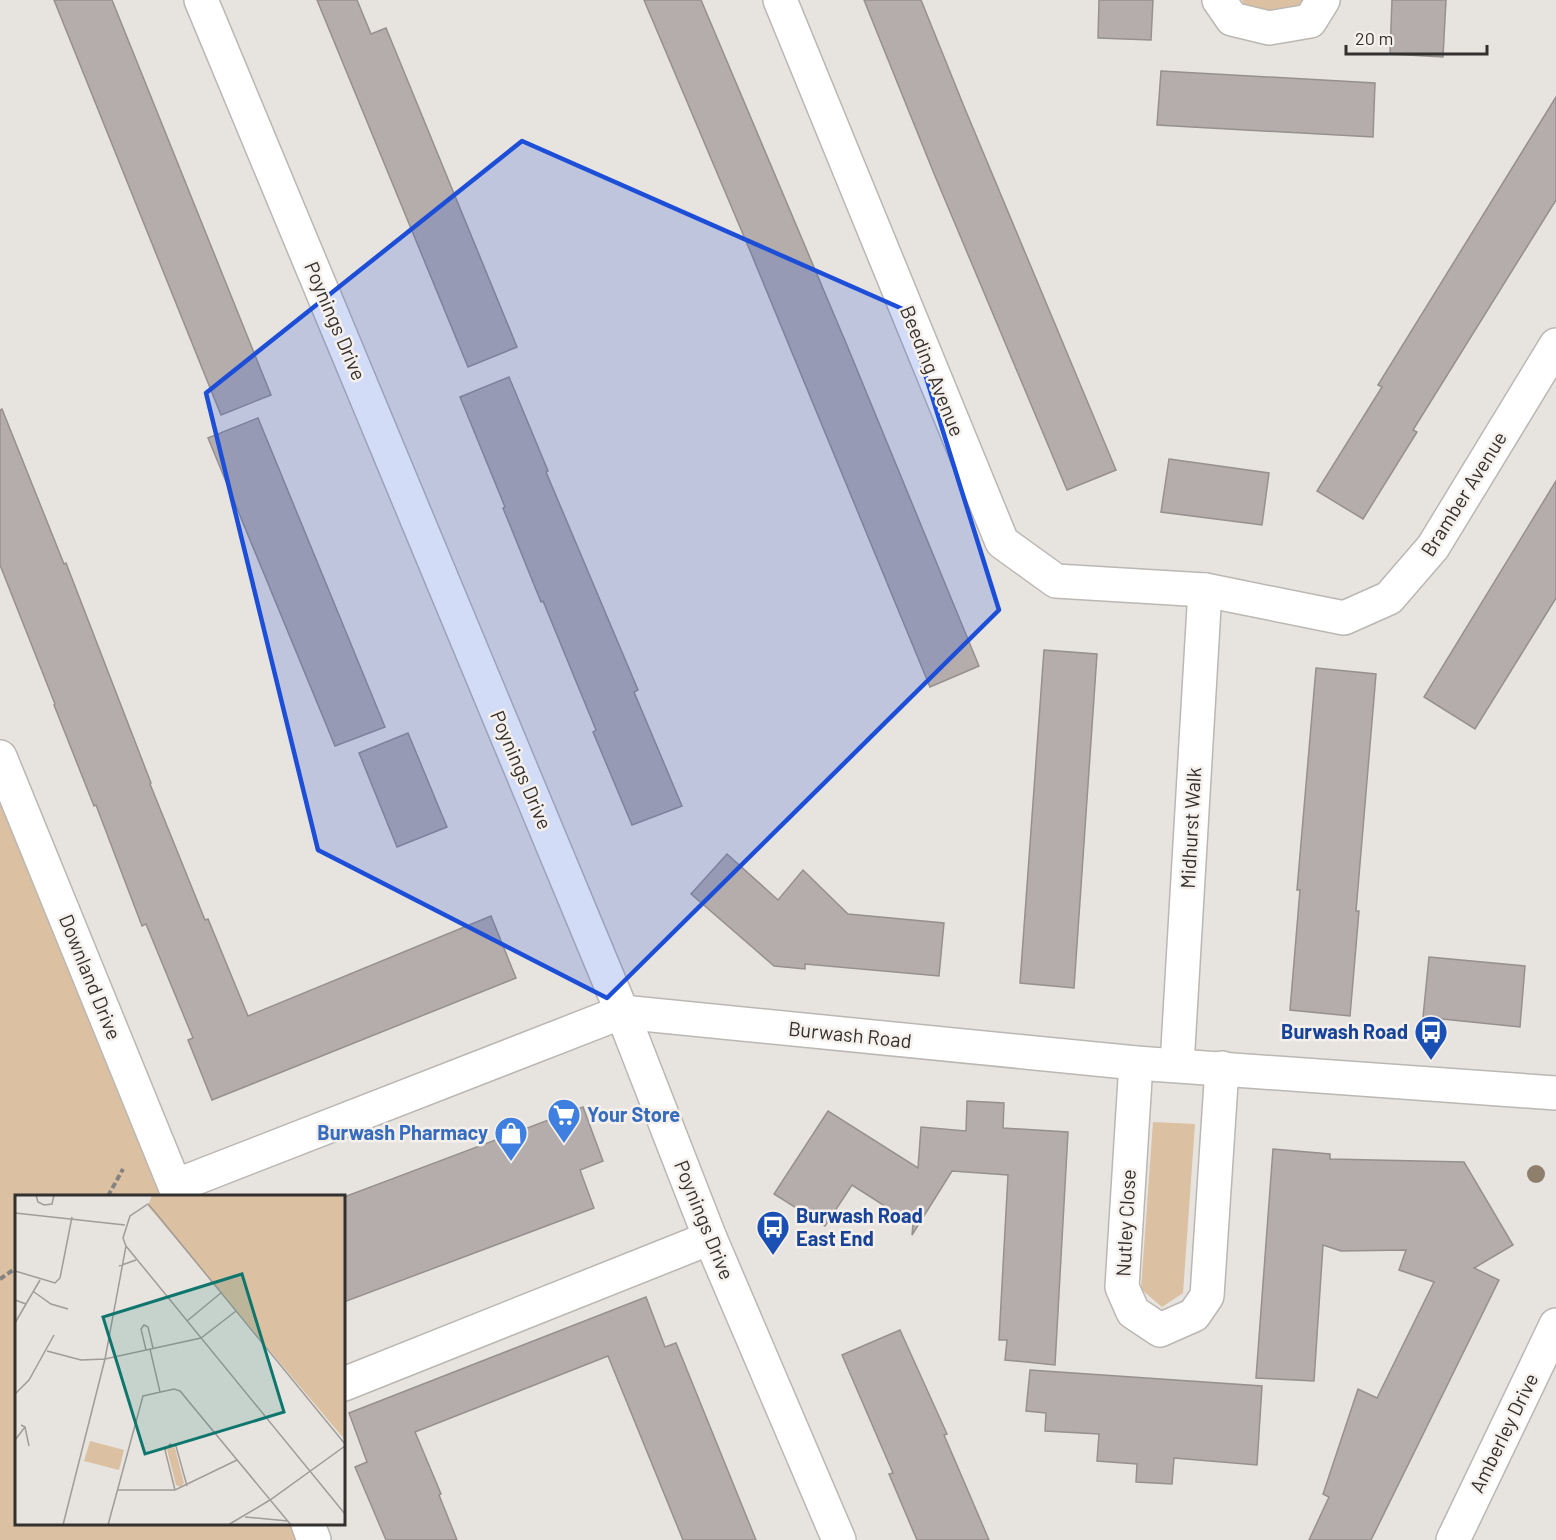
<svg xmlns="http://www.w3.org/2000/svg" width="1556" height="1540" viewBox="0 0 1556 1540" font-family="Barlow,sans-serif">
<rect width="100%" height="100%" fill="#e7e3df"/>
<g fill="#dbc0a2">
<polygon points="1242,0 1305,0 1299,8 1271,12 1245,8"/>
<polygon points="0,775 180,1196 16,1196 16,1524 319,1524 326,1540 0,1540"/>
<polygon points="1153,1122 1195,1124 1183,1293 1162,1307 1141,1289"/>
</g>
<g fill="#b4adac" stroke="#96908f" stroke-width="1.5">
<polygon points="54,0 112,0 271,395 221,415"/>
<polygon points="317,0 357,0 371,34 386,28 517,347 468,367"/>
<polygon points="644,0 701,0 846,343 979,666 930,687 751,253"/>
<polygon points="864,0 921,0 965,109 1116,470 1067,490 935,176"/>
<polygon points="1099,0 1153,0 1151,40 1098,38"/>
<polygon points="1392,0 1446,0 1443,57 1390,54"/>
<polygon points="1161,71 1375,83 1373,137 1157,125"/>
<polygon points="1556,97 1556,200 1413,430 1417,432 1363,519 1317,491 1382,387 1378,385"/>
<polygon points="509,377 548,471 546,472 638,690 634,692 682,806 632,825 593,732 596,730 543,601 541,602 503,508 505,507 460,397"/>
<polygon points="2,409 64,564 66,563 151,783 150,784 205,920 208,919 248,1016 491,916 516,978 212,1100 188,1040 193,1038 146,924 142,926 96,805 94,806 54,705 55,704 0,565 0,410"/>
<polygon points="258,418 385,727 335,746 208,438"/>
<polygon points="1169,459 1269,473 1262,525 1161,512"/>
<polygon points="1556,481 1556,598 1475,729 1424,697"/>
<polygon points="1044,650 1097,654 1074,988 1020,983"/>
<polygon points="1316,668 1376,674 1356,911 1359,911 1350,1016 1290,1010 1300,890 1297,890"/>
<polygon points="408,733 447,827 397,847 359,753"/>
<polygon points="727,854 778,900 803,870 848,914 944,923 939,976 805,964 805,969 774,966 691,894"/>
<polygon points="1429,957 1525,966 1520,1027 1423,1017"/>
<polygon points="967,1101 1004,1103 1003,1128 1068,1132 1055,1365 1005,1360 1007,1340 999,1340 1008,1175 952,1171 912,1235 913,1224 852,1185 825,1226 774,1194 828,1111 918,1168 921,1127 966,1131"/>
<polygon points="583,1107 603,1161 580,1170 594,1208 344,1302 344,1197"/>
<polygon points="1273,1149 1330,1154 1330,1159 1464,1162 1513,1245 1474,1268 1499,1280 1371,1540 1309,1540 1329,1497 1323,1494 1358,1389 1377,1398 1434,1282 1399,1270 1406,1250 1341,1251 1323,1245 1314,1381 1256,1378"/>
<polygon points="646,1297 665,1347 676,1343 756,1540 683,1540 608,1356 415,1432 441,1494 439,1495 457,1540 386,1540 355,1467 367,1462 349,1413"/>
<polygon points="900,1330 947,1434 944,1435 989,1540 917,1540 889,1474 893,1473 842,1355"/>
<polygon points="1030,1370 1262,1386 1257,1465 1174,1458 1172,1484 1136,1482 1137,1464 1097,1461 1099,1434 1045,1431 1046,1413 1026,1411"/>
</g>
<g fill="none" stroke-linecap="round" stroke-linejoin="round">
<defs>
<g id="minor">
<polyline points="201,0 622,1012 710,1238 839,1540"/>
<polyline points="780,0 1002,542 1056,581 1205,590 1344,618 1389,598 1433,547 1556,345"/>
<polyline points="1219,0 1232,19 1269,28 1310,21 1323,0"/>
<polyline points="0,757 179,1196"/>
<polyline points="1136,1063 1122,1287 1133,1312 1160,1330 1194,1315 1207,1296 1222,1068"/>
<polyline points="1177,1065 1205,590"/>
<polyline points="175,1186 622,1012 1136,1063 1556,1093"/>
<polyline points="344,1384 710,1238"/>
<polyline points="308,1524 314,1540"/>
<polyline points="1453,1540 1556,1325"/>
</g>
</defs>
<use href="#minor" stroke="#bbb7b3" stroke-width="36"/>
<g stroke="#85827f" stroke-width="4" stroke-dasharray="6 3" stroke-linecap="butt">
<polyline points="108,1196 123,1169"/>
<polyline points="0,1279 16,1268"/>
</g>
<use href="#minor" stroke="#fff" stroke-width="33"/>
</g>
<circle fill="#8e7f6c" cx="1536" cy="1174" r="9"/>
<path fill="#1d4ed8" fill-opacity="0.2" stroke="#1d4ed8" stroke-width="4.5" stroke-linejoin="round" d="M522,141l383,169 94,300 -392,388 -289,-148 -112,-457z"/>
<defs>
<symbol id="bus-pin" viewBox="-11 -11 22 30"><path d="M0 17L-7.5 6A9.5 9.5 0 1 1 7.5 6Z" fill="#1a4fb4" stroke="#f5f0ec"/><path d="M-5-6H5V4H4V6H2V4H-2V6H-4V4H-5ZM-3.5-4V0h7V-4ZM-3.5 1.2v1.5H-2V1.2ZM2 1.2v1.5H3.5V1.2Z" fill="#fff"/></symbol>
<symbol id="supermarket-pin" viewBox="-11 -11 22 30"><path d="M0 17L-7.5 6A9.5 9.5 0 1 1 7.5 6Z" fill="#3f7fe0" stroke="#f5f0ec"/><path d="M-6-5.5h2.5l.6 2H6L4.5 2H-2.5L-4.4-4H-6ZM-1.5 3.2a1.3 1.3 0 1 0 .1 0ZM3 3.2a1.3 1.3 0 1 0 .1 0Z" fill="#fff"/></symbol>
<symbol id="shop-pin" viewBox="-11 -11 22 30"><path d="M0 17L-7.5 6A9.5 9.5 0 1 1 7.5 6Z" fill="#3f7fe0" stroke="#f5f0ec"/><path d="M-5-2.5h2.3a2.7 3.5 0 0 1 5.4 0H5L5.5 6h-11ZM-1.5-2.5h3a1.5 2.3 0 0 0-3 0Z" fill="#fff"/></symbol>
</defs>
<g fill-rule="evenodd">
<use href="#bus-pin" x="1412" y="1013" width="38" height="52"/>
<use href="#supermarket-pin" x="545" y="1096" width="38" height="52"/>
<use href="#shop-pin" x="492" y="1114" width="38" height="52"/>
<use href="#bus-pin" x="754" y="1208" width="38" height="52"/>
</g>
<g text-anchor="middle" stroke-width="5" stroke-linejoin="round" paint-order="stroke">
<g font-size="20" fill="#33312f" stroke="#f5f0ec">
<text transform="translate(335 321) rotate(67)" y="7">Poynings Drive</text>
<text transform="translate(932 371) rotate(68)" y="7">Beeding Avenue</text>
<text transform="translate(1464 494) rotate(-58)" y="7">Bramber Avenue</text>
<text transform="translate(521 770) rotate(67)" y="7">Poynings Drive</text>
<text transform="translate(1191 828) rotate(-87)" y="7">Midhurst Walk</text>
<text transform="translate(90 977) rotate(68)" y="7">Downland Drive</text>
<text transform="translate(850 1035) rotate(6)" y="7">Burwash Road</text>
<text transform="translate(704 1220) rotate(68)" y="7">Poynings Drive</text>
<text transform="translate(1126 1223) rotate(-87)" y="7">Nutley Close</text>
<text transform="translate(1504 1433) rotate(-64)" y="7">Amberley Drive</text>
</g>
<g font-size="20" font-weight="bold" fill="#164399" stroke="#f5f0ec" text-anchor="end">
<text x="1408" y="1039">Burwash Road</text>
<text x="796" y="1223" text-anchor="start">Burwash Road<tspan x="796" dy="23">East End</tspan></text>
</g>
<g font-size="20" font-weight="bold" fill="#366cbe" stroke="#f5f0ec" text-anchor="start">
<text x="587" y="1122">Your Store</text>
<text x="488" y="1140" text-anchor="end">Burwash Pharmacy</text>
</g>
</g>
<g transform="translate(15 1195)">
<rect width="330" height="330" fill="#e7e3df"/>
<path d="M137,0h193v245l-197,-234zM75,246l34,9 -5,20 -35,-9zM155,251l5,2 9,35 -3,4 -5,-2 -9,-35z" fill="#dbc0a2"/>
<path fill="none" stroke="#9f9c99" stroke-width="1.5" d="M21,0l2,7 6,3 8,-1 2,-9M0,18l110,12M104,71l17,-6M0,76l40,12 5,-5 12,-61M19,97l17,12 17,5M0,105l11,4 14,-24M172,126l35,-29M0,128l11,-19M135,154l10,43M131,155l-5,-21 3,-4 4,2 5,21M32,156l34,9 24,-1 96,-21 35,-27M0,199l14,-14 25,-45M10,232l4,19M0,245l10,-13 -4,-2M330,249l-190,-232 -7,-8 -18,12 -7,22 3,8 219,268M103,295h57l62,-30M160,295l-10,-40 5,-6 6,2 11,40M230,322l43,4M48,330l42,-166 21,-113M93,330l35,-129 31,-7 6,2 111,134M213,330l42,-25 75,-54"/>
<path fill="#0f766e" fill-opacity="0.15" stroke="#0f766e" stroke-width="3" d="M227,79l42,138 -139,42 -42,-137z"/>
<rect width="330" height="330" fill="none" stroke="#33312f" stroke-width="3"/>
</g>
<path d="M1346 45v9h141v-9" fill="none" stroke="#33312f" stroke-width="3"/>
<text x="1355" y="45" font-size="18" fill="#33312f" stroke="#f5f0ec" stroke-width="4.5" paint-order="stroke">20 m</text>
</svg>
